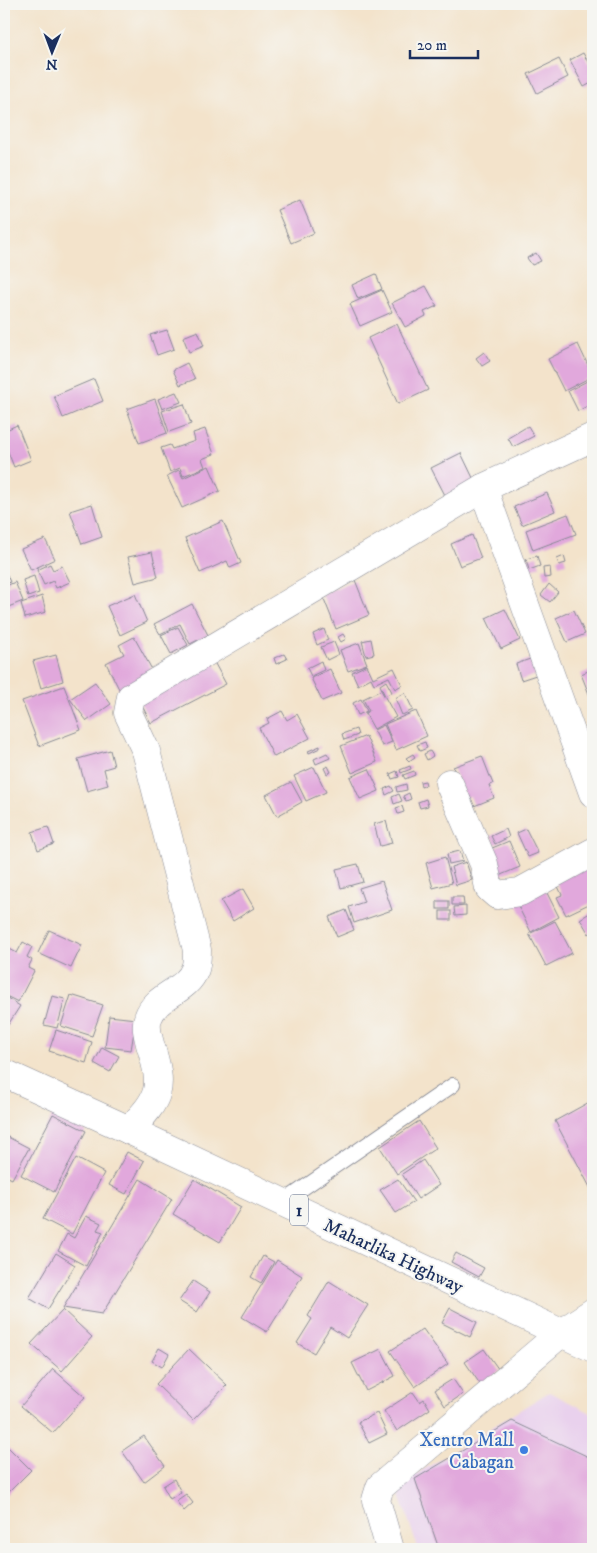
<svg xmlns="http://www.w3.org/2000/svg" width="597" height="1553" viewBox="0 0 597 1553" font-family="'IM FELL DW Pica',serif">
<rect width="100%" height="100%" fill="#f6f6f2"/>
<filter id="ink" filterUnits="userSpaceOnUse"><feTurbulence type="fractalNoise" baseFrequency=".02" numOctaves="2"/><feDisplacementMap in="SourceGraphic" scale="10" xChannelSelector="R" yChannelSelector="G"/><feConvolveMatrix kernelMatrix="1 2 1 2 8 2 1 2 1" color-interpolation-filters="sRGB"/></filter>
<filter id="wash" filterUnits="userSpaceOnUse"><feTurbulence type="fractalNoise" baseFrequency=".0096" numOctaves="4" result="noise"/><feDisplacementMap in="SourceGraphic" scale="20" xChannelSelector="R" yChannelSelector="G"/><feGaussianBlur stdDeviation="1.12" result="paint"/><feColorMatrix in="noise" values="0 0 0 0 0 0 0 0 0 0 0 0 0 0 0 0 0 1.4 0 .05"/><feComposite in="paint" operator="in"/></filter>
<g filter="url(#wash)">
<rect width="100%" height="100%" fill="#f3e3cb"/>
<polygon fill="#e9d1ed" points="549,1392 593,1414 593,1549 418,1549 397,1486"/>
<g id="blocks">
<g fill="#e1a8dc">
<polygon points="583,53 588,62 593,59 593,82 584,87 570,60"/>
<polygon points="559,59 568,77 537,93 528,74"/>
<polygon points="300,200 314,233 291,243 277,210"/>
<polygon points="536,253 541,261 532,265 527,258"/>
<polygon points="376,274 382,289 358,299 352,285"/>
<polygon points="426,286 437,306 424,312 426,316 405,327 392,303"/>
<polygon points="382,290 392,312 360,326 350,304"/>
<polygon points="397,324 428,390 398,404 368,338"/>
<polygon points="167,330 174,349 157,355 150,335"/>
<polygon points="198,331 204,346 189,352 183,337"/>
<polygon points="578,344 593,376 564,391 548,359"/>
<polygon points="484,352 490,361 482,366 476,358"/>
<polygon points="187,363 195,379 180,385 173,370"/>
<polygon points="593,378 593,403 578,411 568,391"/>
<polygon points="94,379 103,401 63,418 54,396"/>
<polygon points="176,392 181,402 162,409 158,399"/>
<polygon points="155,399 167,433 139,443 127,409"/>
<polygon points="184,404 191,424 169,432 162,411"/>
<polygon points="17,425 31,460 14,467 4,442 4,431"/>
<polygon points="528,426 534,436 513,447 508,438"/>
<polygon points="205,429 214,454 202,459 205,467 183,476 180,468 170,472 161,448 170,445 172,449 195,441 193,433"/>
<polygon points="593,452 593,469 587,455"/>
<polygon points="461,453 475,482 446,497 431,468"/>
<polygon points="209,466 220,491 182,508 167,476 179,470 183,478"/>
<polygon points="547,493 555,511 522,525 514,507"/>
<polygon points="92,504 102,537 82,544 70,511"/>
<polygon points="568,514 576,534 533,550 526,530"/>
<polygon points="223,521 241,563 230,568 227,561 200,573 185,538"/>
<polygon points="472,535 481,558 460,566 451,544"/>
<polygon points="45,539 55,559 31,570 21,549"/>
<polygon points="152,552 158,577 135,583 128,557"/>
<polygon points="537,556 540,566 529,570 526,559"/>
<polygon points="564,556 566,563 559,565 557,559"/>
<polygon points="50,564 53,570 62,566 70,582 56,588 53,581 44,585 37,570"/>
<polygon points="550,567 551,577 544,578 543,568"/>
<polygon points="4,573 6,573 10,582 4,584"/>
<polygon points="34,576 39,593 28,597 23,580"/>
<polygon points="355,580 369,615 336,629 322,594"/>
<polygon points="15,582 23,601 6,608 4,587"/>
<polygon points="549,584 558,592 550,602 541,595"/>
<polygon points="135,594 147,622 120,635 107,606"/>
<polygon points="42,596 46,612 25,618 21,603"/>
<polygon points="192,604 208,635 190,644 180,624 160,634 154,624"/>
<polygon points="505,609 520,640 501,649 486,618"/>
<polygon points="574,610 585,634 567,642 556,618"/>
<polygon points="178,627 188,645 171,654 161,635"/>
<polygon points="324,629 328,640 317,645 313,634"/>
<polygon points="343,634 346,639 341,642 338,637"/>
<polygon points="134,637 155,675 121,693 106,663 124,654 119,645"/>
<polygon points="371,639 374,654 366,656 362,641"/>
<polygon points="334,642 339,654 327,660 321,647"/>
<polygon points="359,643 367,664 348,671 340,650"/>
<polygon points="284,654 287,659 276,664 274,658"/>
<polygon points="56,655 63,681 41,688 33,661"/>
<polygon points="530,659 536,675 521,680 516,664"/>
<polygon points="321,661 324,670 311,676 307,668"/>
<polygon points="214,662 226,684 151,723 139,700"/>
<polygon points="367,665 373,678 394,668 402,685 395,689 389,677 374,684 371,678 358,685 352,672"/>
<polygon points="330,669 341,693 322,701 311,678"/>
<polygon points="593,669 593,704 581,674"/>
<polygon points="386,681 392,692 385,696 380,685"/>
<polygon points="95,682 111,704 87,721 70,699"/>
<polygon points="64,686 81,730 39,746 22,701"/>
<polygon points="381,690 396,717 374,729 365,713 369,711 363,699"/>
<polygon points="405,693 413,710 402,715 395,698"/>
<polygon points="361,699 367,711 358,715 353,703"/>
<polygon points="282,711 287,720 297,714 310,738 274,757 259,728 269,723 267,719"/>
<polygon points="416,711 427,736 396,750 385,724"/>
<polygon points="384,725 392,742 382,746 374,730"/>
<polygon points="356,729 358,735 344,740 342,734"/>
<polygon points="366,736 377,762 352,773 341,746"/>
<polygon points="425,742 427,748 420,751 417,745"/>
<polygon points="320,746 320,748 309,753 308,751"/>
<polygon points="110,750 114,766 104,769 108,785 87,791 78,759"/>
<polygon points="430,751 433,756 427,760 424,754"/>
<polygon points="327,753 330,758 316,764 314,759"/>
<polygon points="413,754 415,757 409,761 406,758"/>
<polygon points="482,756 493,784 489,785 494,798 474,806 470,796 465,798 453,767"/>
<polygon points="328,766 331,772 327,774 324,768"/>
<polygon points="410,766 411,769 401,773 400,770"/>
<polygon points="314,767 326,792 306,801 294,776"/>
<polygon points="369,769 379,791 360,799 350,777"/>
<polygon points="397,771 399,777 392,779 390,774"/>
<polygon points="414,771 415,775 405,779 403,775"/>
<polygon points="425,781 426,785 421,787 420,782"/>
<polygon points="291,782 302,802 277,816 266,795"/>
<polygon points="406,784 407,790 397,792 396,787"/>
<polygon points="391,786 394,791 386,795 384,789"/>
<polygon points="409,793 411,799 406,801 403,796"/>
<polygon points="399,794 402,801 394,804 392,797"/>
<polygon points="426,799 428,806 420,808 418,802"/>
<polygon points="402,806 404,812 398,814 396,808"/>
<polygon points="386,821 392,843 380,846 374,824"/>
<polygon points="48,827 54,844 38,850 32,832"/>
<polygon points="506,829 509,837 495,844 491,836"/>
<polygon points="526,829 538,853 528,857 517,833"/>
<polygon points="509,841 520,867 496,877 485,851"/>
<polygon points="460,851 463,861 449,864 447,854"/>
<polygon points="445,857 452,883 433,888 426,863"/>
<polygon points="466,862 472,880 456,885 451,867"/>
<polygon points="358,864 363,882 341,888 336,869"/>
<polygon points="587,867 593,878 593,902 566,915 557,897 562,895 556,882"/>
<polygon points="382,881 392,910 354,923 349,907 364,902 359,888"/>
<polygon points="243,889 254,908 233,921 221,901"/>
<polygon points="545,889 559,917 531,932 517,904"/>
<polygon points="452,897 463,897 464,905 452,905"/>
<rect x="437" y="901" width="12" height="8"/>
<polygon points="466,906 466,915 455,916 454,907"/>
<polygon points="346,910 354,930 337,937 329,917"/>
<rect x="440" y="911" width="11" height="9"/>
<polygon points="593,911 593,931 589,934 580,919"/>
<polygon points="555,921 572,953 546,966 529,934"/>
<polygon points="49,930 82,945 71,968 38,953"/>
<polygon points="23,942 32,947 27,957 32,960 28,968 34,971 18,1002 4,995 4,946 17,953"/>
<polygon points="71,995 103,1005 92,1036 61,1026"/>
<polygon points="4,996 20,1006 6,1028 4,1027"/>
<polygon points="52,996 65,999 57,1028 44,1025"/>
<polygon points="109,1016 136,1019 131,1050 105,1047"/>
<polygon points="56,1030 92,1042 86,1063 49,1051"/>
<polygon points="102,1047 119,1056 110,1072 94,1063"/>
<polygon points="593,1100 593,1193 555,1121"/>
<polygon points="53,1114 86,1131 54,1192 21,1175"/>
<polygon points="419,1121 436,1148 397,1174 380,1147"/>
<polygon points="4,1135 29,1148 12,1179 4,1175"/>
<polygon points="127,1152 144,1161 126,1194 109,1185"/>
<polygon points="76,1158 104,1173 72,1234 43,1219"/>
<polygon points="423,1160 439,1185 418,1199 402,1174"/>
<polygon points="140,1179 172,1199 102,1314 63,1308"/>
<polygon points="194,1179 241,1207 220,1242 173,1214"/>
<polygon points="398,1179 414,1202 396,1213 380,1190"/>
<polygon points="86,1216 101,1223 97,1230 103,1232 86,1266 58,1251 67,1234 74,1238"/>
<polygon points="56,1253 75,1265 48,1309 29,1298"/>
<polygon points="456,1253 484,1268 479,1277 451,1262"/>
<polygon points="263,1256 274,1262 261,1283 251,1277"/>
<polygon points="277,1260 302,1276 267,1332 242,1317"/>
<polygon points="193,1281 210,1292 197,1312 179,1301"/>
<polygon points="329,1281 368,1305 347,1338 330,1327 314,1353 297,1343 312,1319 308,1316"/>
<polygon points="450,1308 477,1322 470,1337 442,1323"/>
<polygon points="63,1310 92,1337 62,1371 31,1344"/>
<polygon points="423,1329 448,1364 415,1387 390,1351"/>
<polygon points="159,1348 169,1354 162,1367 152,1361"/>
<polygon points="189,1349 227,1385 193,1420 156,1384"/>
<polygon points="381,1349 395,1376 366,1391 352,1363"/>
<polygon points="484,1349 499,1370 480,1384 465,1362"/>
<polygon points="53,1369 85,1397 53,1433 21,1406"/>
<polygon points="453,1379 463,1394 445,1406 435,1390"/>
<polygon points="413,1392 420,1402 424,1399 430,1409 397,1431 384,1411"/>
<polygon points="377,1413 387,1434 369,1443 358,1422"/>
<polygon points="512,1421 593,1459 593,1549 439,1549 415,1479"/>
<polygon points="144,1436 165,1466 144,1482 122,1451"/>
<polygon points="4,1443 31,1470 4,1497"/>
<polygon points="174,1479 181,1492 170,1499 163,1486"/>
<polygon points="186,1494 193,1503 184,1511 176,1501"/>
</g>
</g>
</g>
<g filter="url(#ink)">
<use href="#blocks" fill-opacity="0" stroke="#878994" stroke-width="1"/>
<g fill="none" stroke-linecap="round" stroke-linejoin="round">
<defs>
<polyline id="service" points="283,1202 453,1085"/>
<g id="minor">
<polyline points="483,488 593,793"/>
<polyline points="449,783 484,864 489,888 497,895 520,892 593,852"/>
<path d="M129,1130c32,-33 35,-41 21,-86 -2,-8 -5,-18 -2,-26 8,-24 39,-26 47,-49 2,-5 2,-13 2,-19l-51,-199 -18,-38 3,-16 352,-209 110,-51"/>
<polyline points="390,1549 376,1500 380,1487 561,1333"/>
</g>
<polyline id="tertiary" points="561,1333 593,1312"/>
<polyline id="primary" points="4,1073 129,1130 593,1348"/>
</defs>
<use href="#service" stroke="#878994" stroke-width="16"/>
<use href="#minor" stroke="#878994" stroke-width="29"/>
<use href="#tertiary" stroke="#878994" stroke-width="29"/>
<use href="#primary" stroke="#878994" stroke-width="29"/>
<use href="#service" stroke="#fff" stroke-width="14"/>
<use href="#minor" stroke="#fff" stroke-width="28"/>
<use href="#tertiary" stroke="#fff" stroke-width="28"/>
<use href="#primary" stroke="#fff" stroke-width="28"/>
</g>
</g>
<circle fill="#3f7fe0" stroke="#f6f6f2" stroke-width="2" cx="524" cy="1450" r="5"/>
<g text-anchor="middle" stroke-width="4" stroke-linejoin="round" paint-order="stroke">
<rect fill="#f6f6f2" stroke="#5d6b8a" stroke-width="1" x="290" y="1194.5" width="18" height="31" rx="4"/>
<g font-size="18" font-weight="bold" fill="#1b2f5e">
<text x="299" y="1216">1</text>
</g>
<g font-size="19" fill="#1b2f5e" stroke="#f6f6f2">
<text transform="translate(394 1255) rotate(25)" y="7">Maharlika Highway</text>
</g>
<g font-size="19" fill="#366cbe" stroke="#f6f6f2" text-anchor="end">
<text x="514" y="1446">Xentro Mall<tspan x="514" dy="22">Cabagan</tspan></text>
</g>
</g>
<rect width="597" height="1553" fill="none" stroke="#f6f6f2" stroke-width="20"/>
<g transform="translate(52 52) rotate(181)" stroke="#f6f6f2" stroke-width="4" paint-order="stroke">
<path d="M0-4L9 19L0 12L-9 19Z" fill="#1b2f5e"/>
<text y="-8" font-size="14" font-weight="bold" text-anchor="middle" fill="#1b2f5e">N</text>
</g>
<path d="M410 50v8h68v-8" fill="none" stroke="#1b2f5e" stroke-width="2.5"/>
<text x="417" y="50" font-size="15" fill="#1b2f5e" stroke="#f6f6f2" stroke-width="4" paint-order="stroke">20 m</text>
</svg>
